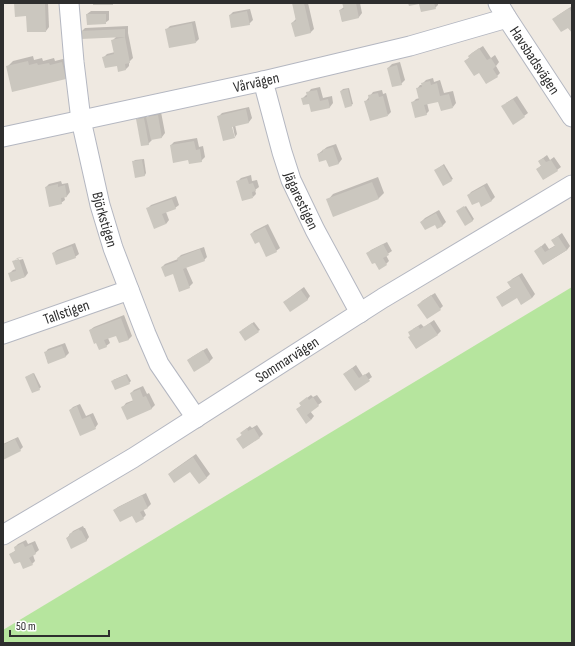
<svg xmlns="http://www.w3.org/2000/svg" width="575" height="646" viewBox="0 0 575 646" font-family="'Sofia Sans Condensed',sans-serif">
<rect width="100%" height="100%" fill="#efe9e1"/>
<polygon fill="#b6e59e" points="572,287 572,643 3,643 3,630"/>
<g fill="#0003">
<polygon points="16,3 48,3 49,27 46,31 27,15"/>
<polygon points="293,3 308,3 314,29 310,33 292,23 296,19"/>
<polygon points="343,3 360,3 362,13 359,17 342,21 340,10 344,7"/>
<polygon points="420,3 438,3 438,5 435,8"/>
<polygon points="572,6 572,32 557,16"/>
<polygon points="250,9 253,20 249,24 230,15 233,12"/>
<polygon points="91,11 109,11 109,20 105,23 87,14"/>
<polygon points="195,21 199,39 196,42 167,29 170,26"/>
<polygon points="128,26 128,33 133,58 129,62 129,66 126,69 119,71 117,64 104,57 107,54 115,52 112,41 117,36 81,32 85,28"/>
<polygon points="483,46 491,58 495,55 499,62 496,66 500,73 497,76 479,71 465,61 470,57 469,56 472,53"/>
<polygon points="33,56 34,60 42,58 43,61 54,58 55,61 67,58 71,73 66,79 8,66 13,61"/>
<polygon points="400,62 405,80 401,84 388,68 392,64"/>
<polygon points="433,78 434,82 440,80 444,93 453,91 456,103 453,107 439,100 427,103 429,111 426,114 412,103 416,99 420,98 417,89 420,85 423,85 422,84 426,80"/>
<polygon points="320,87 323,98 332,96 333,103 330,107 312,111 310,103 302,99 306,95 308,95 308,93 311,89"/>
<polygon points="349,88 353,104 351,105 341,91 343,89"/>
<polygon points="382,90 383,94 386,93 391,112 388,115 366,101 373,92"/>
<polygon points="517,96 528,113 524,116 506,103"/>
<polygon points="249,107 252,118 249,122 235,125 237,134 235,137 232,122 230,122 233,137 235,137 224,140 219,116 222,113"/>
<polygon points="161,112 165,133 162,137 151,139 152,140 148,144 137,120 140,116 147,115 147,118 151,114"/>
<polygon points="197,138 199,147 203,146 205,157 201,161 189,159 171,145 174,142"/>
<polygon points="336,144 342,159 339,163 329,166 326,158 318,154 327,147"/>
<polygon points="547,155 550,160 554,157 561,167 557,170 544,179 537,169 542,165 539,161"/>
<polygon points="144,159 146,173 145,175 136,176 133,162 135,160"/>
<polygon points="444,164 453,179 451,180 437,169"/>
<polygon points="251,175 252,181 257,180 259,187 255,190 256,194 253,197 237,182 241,178"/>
<polygon points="378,177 384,193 379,198 328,200 333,194"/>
<polygon points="61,181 62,184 68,183 70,192 67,196 64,196 65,200 61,203 46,187 49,184"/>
<polygon points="487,183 495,197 492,200 482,205 479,201 468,196 471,192"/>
<polygon points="176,196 179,205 175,208 166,212 169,220 166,224 147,209 151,205"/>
<polygon points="466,206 474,219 472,221 459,210"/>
<polygon points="439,210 446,222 443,225 438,228 435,223 421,222 425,218"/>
<polygon points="268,224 280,248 276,251 251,234 254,231"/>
<polygon points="562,233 570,246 567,250 544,264 536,251 545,243 549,249 556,245 552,240"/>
<polygon points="387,242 392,251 386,255 389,261 386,264 367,254 371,250"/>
<polygon points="75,243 79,254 75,257 53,253 57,250"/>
<polygon points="204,247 207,257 204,260 186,267 193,283 189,287 173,272 162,267 165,264 178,259 178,258 181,255"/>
<polygon points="23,257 16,259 16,261 23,259 28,273 25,277 12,281 9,274 13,270 16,269 14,262 17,258"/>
<polygon points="522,273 535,294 532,298 517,297 498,297 501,294 512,287 509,283 512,279"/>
<polygon points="304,287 310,296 307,300 284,302"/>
<polygon points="435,293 443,306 440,309 419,305 422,301"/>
<polygon points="124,315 132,336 129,339 120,342 117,334 108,338 110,343 106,346 90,330 94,327"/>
<polygon points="434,320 441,331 438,334 416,348 413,329 421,324 424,327"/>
<polygon points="254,322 260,330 258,331 242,330"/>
<polygon points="65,343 69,353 66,356 48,363 45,353 48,349"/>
<polygon points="207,348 213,358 210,361 194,371 188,360 192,357"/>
<polygon points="356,365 363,376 369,372 372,377 355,390 344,374"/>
<polygon points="34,373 41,387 39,389 26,377"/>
<polygon points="127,374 131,381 129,383 113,380"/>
<polygon points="143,386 147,394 149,393 155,405 151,409 123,407 126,403 134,400 131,393 134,390"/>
<polygon points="311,395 313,397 317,395 322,402 310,411 314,416 311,420 297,409 302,405 300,403"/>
<polygon points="80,404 86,416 93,413 98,424 95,428 80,434 70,410 73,407"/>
<polygon points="257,425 263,434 260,437 244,448 238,439 242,435 241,433 250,426 252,428"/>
<polygon points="18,437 23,447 20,450 3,458 3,444"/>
<polygon points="196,454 210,474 207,477 199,482 191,470 169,474 172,471"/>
<polygon points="146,493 151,504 148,507 143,509 146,515 143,518 114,510 118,507"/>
<polygon points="83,526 84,528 85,528 89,537 86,541 67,538 73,531"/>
<polygon points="26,540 28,544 35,541 39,550 33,555 35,561 32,564 21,560 11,554 16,550 15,547 18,544"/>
</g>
<g fill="#cbc7bf">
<polygon points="14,3 45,3 46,32 27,32 26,16 15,17"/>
<rect x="93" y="3" width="20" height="2"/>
<polygon points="292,3 304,3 311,33 295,37 291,23 296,21"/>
<polygon points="342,3 356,3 359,18 342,22 339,10 344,9"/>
<polygon points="408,3 434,3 436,9 421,12 419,4 409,6"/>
<polygon points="569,8 572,13 572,33 568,28 561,32 552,19"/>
<polygon points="247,11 250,25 231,28 229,15"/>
<polygon points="86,14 106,14 106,24 87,25"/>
<polygon points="192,23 196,43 169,48 165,29"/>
<polygon points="125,29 125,37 81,39 80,31"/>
<polygon points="125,37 130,63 125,64 126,70 118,72 117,66 105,68 102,57 114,54 111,40"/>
<polygon points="479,48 487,60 491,58 496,66 493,69 498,77 486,84 479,73 474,76 464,61 469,58 468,56"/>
<polygon points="28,61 29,65 37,63 38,65 49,63 50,65 62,62 66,79 12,92 6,66"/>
<polygon points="397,65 402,85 392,87 387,68"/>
<polygon points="430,81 431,85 437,83 440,96 449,94 453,108 441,111 438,102 424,105 427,115 415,118 411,102 419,100 416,88 422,87 421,83"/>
<polygon points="348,89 352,106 345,108 340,91"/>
<polygon points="317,90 320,101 328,99 330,108 311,112 309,104 303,105 301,98 307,97 306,92"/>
<polygon points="378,93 379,97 383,96 388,116 370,121 364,101 369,100 368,95"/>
<polygon points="513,99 525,117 513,125 501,106"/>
<polygon points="246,109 249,123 232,127 235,138 223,141 217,116"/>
<polygon points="158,115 162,138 151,140 146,117"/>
<polygon points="144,118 149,145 141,146 136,119"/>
<polygon points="194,141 196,150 200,149 202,162 189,164 188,160 173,163 170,145"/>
<polygon points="333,147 339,164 329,167 326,160 319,162 317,154 323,152 322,150"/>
<polygon points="543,158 546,162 551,160 558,171 543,180 536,169 541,166 538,161"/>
<polygon points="142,160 145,176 135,178 132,161"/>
<polygon points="443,165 452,181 443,186 434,170"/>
<polygon points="247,178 249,184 253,183 256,191 252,192 253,198 242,201 236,181"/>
<polygon points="372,182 379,199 333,217 326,199"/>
<polygon points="58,184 58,187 65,185 67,197 61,198 62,204 49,207 45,187"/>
<polygon points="484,186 492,201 481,207 479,202 472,205 467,195"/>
<polygon points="172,199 176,209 162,214 166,224 154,229 146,208"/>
<polygon points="464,206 473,221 465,226 456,211"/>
<polygon points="436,213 443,226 437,229 435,225 425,230 420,222"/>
<polygon points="265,227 277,252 266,257 259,242 255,244 250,234"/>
<polygon points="558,236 567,250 543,265 534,251 541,246 545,252 555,246 551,240"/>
<polygon points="383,244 389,255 383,258 387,265 379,270 375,263 372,264 366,253"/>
<polygon points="72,246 76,258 56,265 52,253"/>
<polygon points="200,249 205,261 183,269 190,288 179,292 173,274 165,277 161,267 178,261 177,258"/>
<polygon points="19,259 25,277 11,282 8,273 16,271 12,261"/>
<polygon points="519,276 532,298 521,305 517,298 502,307 496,297 511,288 507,282"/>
<polygon points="301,290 308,300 290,312 283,302"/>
<polygon points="431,295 441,310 427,319 417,305"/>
<polygon points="121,318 129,340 119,343 116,336 104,340 107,347 99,350 96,343 94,344 89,330"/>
<polygon points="252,323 259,332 245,341 239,332"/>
<polygon points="430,323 438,335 416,349 408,337 410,336 408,332 418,326 420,329"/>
<polygon points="62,346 66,357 48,364 44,352"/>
<polygon points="203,350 210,362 194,372 187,360"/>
<polygon points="352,368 359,378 365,374 370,381 355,391 343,374"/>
<polygon points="33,373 40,390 32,393 25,377"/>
<polygon points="126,375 130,384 115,390 111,381"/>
<polygon points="140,389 143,397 146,396 152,409 127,420 121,407 133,401 130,393"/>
<polygon points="307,397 309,400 313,397 319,406 307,415 311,420 306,424 296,409 301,406 299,403"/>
<polygon points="77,406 82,419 90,416 96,429 80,436 69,410"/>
<polygon points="247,428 248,431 254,428 260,438 243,449 236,439 242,435 240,433"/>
<polygon points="15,439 21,451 3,460 3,445"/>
<polygon points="193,457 207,478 199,484 190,472 174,483 168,474"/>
<polygon points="142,495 148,508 140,512 144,519 136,523 132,516 120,522 113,510"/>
<polygon points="79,529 80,531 81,530 87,541 71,549 66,538 70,536 69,534"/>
<polygon points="23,543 25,547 32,544 36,554 29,558 33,565 23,569 20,562 14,564 9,554 15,551 14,547"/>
</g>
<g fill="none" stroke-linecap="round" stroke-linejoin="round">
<defs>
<g id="minor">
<path id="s1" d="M69,3l5,59 7,58 19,85 13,43 33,86 13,30 37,54"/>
<path id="s2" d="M498,3l9,15 65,99"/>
<path id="s3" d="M263,81l19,71 9,28 24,50 45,83"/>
<path id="s4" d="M3,137l260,-56 147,-35 97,-28"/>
<path id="s5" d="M3,334l126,-44"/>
<path id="s6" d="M3,535l130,-77 250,-160 189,-113"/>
</g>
</defs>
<use href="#minor" stroke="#b4b7c1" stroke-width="21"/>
<use href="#minor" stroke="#fff" stroke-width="19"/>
</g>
<g text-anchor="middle" stroke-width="3" stroke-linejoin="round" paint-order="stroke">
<g font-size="15" fill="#2e2e2e" stroke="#fff">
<text dy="5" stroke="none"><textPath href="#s2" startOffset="68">Havsbadsvägen</textPath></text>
<text dy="5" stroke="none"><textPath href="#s4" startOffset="259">Vårvägen</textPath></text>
<text dy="5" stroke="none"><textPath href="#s3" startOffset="126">Jägarestigen</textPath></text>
<text dy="5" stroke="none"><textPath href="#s1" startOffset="220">Björkstigen</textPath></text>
<text dy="5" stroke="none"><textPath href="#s5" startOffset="67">Tallstigen</textPath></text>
<text dy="5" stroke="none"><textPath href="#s6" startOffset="334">Sommarvägen</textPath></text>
</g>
</g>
<rect width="575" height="646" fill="none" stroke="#2e2e2e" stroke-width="8"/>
<path d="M10 630v6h99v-6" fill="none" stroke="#2e2e2e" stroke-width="2"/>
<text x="16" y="630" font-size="12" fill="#2e2e2e" stroke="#ffffff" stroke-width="3" paint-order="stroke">50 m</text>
</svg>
